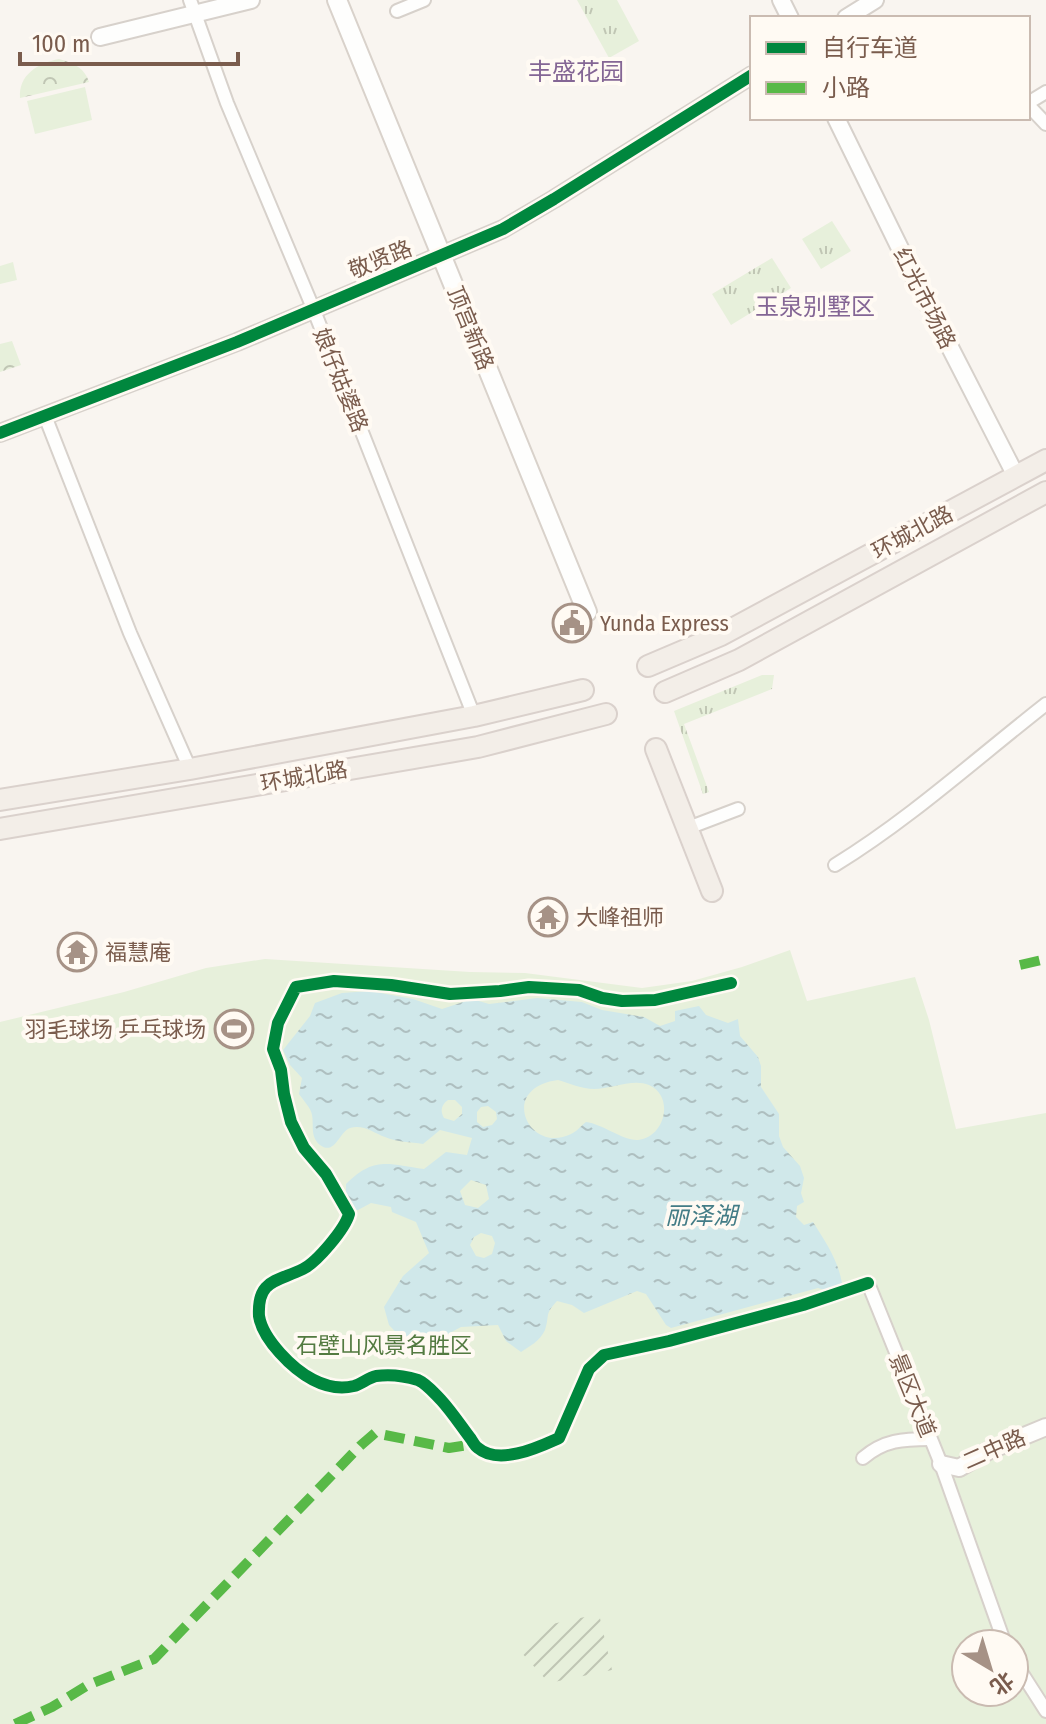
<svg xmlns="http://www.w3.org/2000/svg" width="1046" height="1724" viewBox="0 0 1046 1724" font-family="'Fira Sans Condensed','Noto Sans SC',sans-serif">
<defs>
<pattern id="grass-tufts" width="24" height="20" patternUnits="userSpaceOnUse" patternTransform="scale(2)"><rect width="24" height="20" fill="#e7f0db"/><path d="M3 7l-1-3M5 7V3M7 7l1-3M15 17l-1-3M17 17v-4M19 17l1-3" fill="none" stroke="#c0c6b4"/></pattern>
<pattern id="forest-crowns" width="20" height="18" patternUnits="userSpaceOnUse" patternTransform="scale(2)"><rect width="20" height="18" fill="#e7f0db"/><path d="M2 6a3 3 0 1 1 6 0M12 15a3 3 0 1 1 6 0" fill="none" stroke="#c0c6b4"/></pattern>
<pattern id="garden-furrows" width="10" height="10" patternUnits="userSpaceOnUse" patternTransform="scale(2)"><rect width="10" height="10" fill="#e7f0db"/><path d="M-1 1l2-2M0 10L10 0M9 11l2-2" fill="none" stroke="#c0c6b4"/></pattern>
<pattern id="water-ripples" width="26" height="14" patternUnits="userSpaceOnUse" patternTransform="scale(2)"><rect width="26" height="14" fill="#d0e8ea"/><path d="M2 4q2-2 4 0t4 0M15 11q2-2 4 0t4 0" fill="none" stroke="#aebfc0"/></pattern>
</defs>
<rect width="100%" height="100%" fill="#f9f5f0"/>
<g fill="url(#grass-tufts)">
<polygon points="577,0 617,0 639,41 609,58"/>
<polygon points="832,221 851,251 821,269 802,239"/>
<polygon points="772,258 791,288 731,325 712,294"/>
<polygon points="13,262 17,280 0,284 0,266"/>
<polygon points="762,675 774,675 772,689 684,724 709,792 703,794 674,711"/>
</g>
<g fill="url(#forest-crowns)">
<path d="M59,59c14,4 25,8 30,23l-69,16c-2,-23 18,-35 39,-39z"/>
<polygon points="12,341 21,365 0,372 0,344"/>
</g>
<g fill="#e7f0db" fill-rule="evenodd">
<polygon points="85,87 92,120 35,134 27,101"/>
<path d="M790,950l17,51 108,-24 14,43 27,109 90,-16v611h-1046v-702l124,-30 82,-24 59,-9 205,13 55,1 117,15 50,-7 50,-14zM966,1644h48v48h-48z"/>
</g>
<polygon fill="url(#garden-furrows)" points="599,1614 612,1670 549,1683 520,1651 552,1624"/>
<path fill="url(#water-ripples)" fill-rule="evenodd" d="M370,991l43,8 29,10 30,-10 17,5 48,-6 45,4 20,8 42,7 16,9 15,-5v-10l24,-5 7,9 22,8 10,-4 2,17 18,21 3,9v21l18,27v22l4,11 17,19 4,12 -3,15 3,9 -7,4 -1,11 8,8 9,-3c12,19 25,38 29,61l-17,7 -7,-2 -147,40 -5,-3 -20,-31 -9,-3 -53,22 -12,-8 -15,-4c-13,14 -7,14 -12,29 -5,11 -15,16 -24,22l-15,-11 -8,-16 -37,2 -28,15 -26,2 -18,-19 -5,-18 19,-31 26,-23 -13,-31 -24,-10 -1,-5 -20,-4 -13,7h-6l-6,-12v-14c28,-28 42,-20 78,-15l22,-17 21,3 5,-17 -32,-8 -17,14c-12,-2 -26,-2 -38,-7 -11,-4 -22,-13 -35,-9 -11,4 -15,28 -30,17 -10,-8 -6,-20 -8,-30 -1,-7 -9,-15 -13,-21l3,-16 -12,-13 -7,-15 27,-34 5,-13 27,-10zM558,1080c11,3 24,9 36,9 17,0 39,-11 55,-4 26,11 16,53 -11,55 -15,1 -35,-16 -52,-18 -5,4 -10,10 -15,12 -42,21 -74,-46 -13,-54zM448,1100h7l7,7v7l-8,7 -10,-3c-4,-7 -3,-13 4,-18zM488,1106l8,6 1,7 -5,6 -9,2 -6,-5v-10l4,-5zM471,1180l15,5 3,14 -11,9 -13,-3 -5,-14zM481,1233l11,3 3,7 -3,11 -8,4 -8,-2 -6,-11 4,-8z"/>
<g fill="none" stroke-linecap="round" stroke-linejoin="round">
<defs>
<g id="minor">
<polyline points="190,0 227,103 313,308 474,716"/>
<polyline points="397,11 424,0"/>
<polyline points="1028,103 1046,92"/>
<polyline points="1028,105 1046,124"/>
<polyline points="45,416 130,633 190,769"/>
<polyline points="688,828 738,809"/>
<path d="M835,865c75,-46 142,-107 211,-161"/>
<polyline points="868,1283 941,1464 1005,1644"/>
<path d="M863,1458c21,-18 40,-19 67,-19"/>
<polyline points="1014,1661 1046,1711"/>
</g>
<g id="tertiary">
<polyline points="781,0 790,18"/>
<polyline points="846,18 875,0"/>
<polyline points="100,37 251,0"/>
<polyline points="836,118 918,285 1016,476"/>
<polyline points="0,433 237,342 503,229 554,199 752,75"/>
<polyline points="941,1464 959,1468 988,1451 1046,1427"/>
</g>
<polyline id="secondary" points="337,0 587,612"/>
<g id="primary">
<polyline points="648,666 721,635 1046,460"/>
<polyline points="665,692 739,660 1046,492"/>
<polyline points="656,749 712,891"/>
<polyline points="0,800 190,769 474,716 583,690"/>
<polyline points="0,829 478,747 606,714"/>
</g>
</defs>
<use href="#minor" stroke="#d7d1cb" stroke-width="16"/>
<use href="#tertiary" stroke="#d7d1cb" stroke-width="20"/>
<use href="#secondary" stroke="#d9d2cb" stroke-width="22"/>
<use href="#primary" stroke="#dad1cc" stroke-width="24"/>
<use href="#minor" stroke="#fefefd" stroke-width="12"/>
<use href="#tertiary" stroke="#fefefd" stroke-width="16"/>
<use href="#secondary" stroke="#fefefd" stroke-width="18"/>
<use href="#primary" stroke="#f3eee8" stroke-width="20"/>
<g stroke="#58b947" stroke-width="10" stroke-dasharray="20 10" stroke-linecap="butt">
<polyline points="1020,965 1046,959"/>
<polyline points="15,1724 52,1707 88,1685 154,1659 360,1446 375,1433 449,1448 475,1444"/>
</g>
<defs>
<g id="cycleway">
<polyline points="0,433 237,342 503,229 554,199 752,75"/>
<path d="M731,983l-76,17 -33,1 -20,-3 -23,-8 -50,-3 -29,4 -50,3 -59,-9 -57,-4 -38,6 -18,36 -5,26 8,21 3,24 7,28 13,26 22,26 23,40c-4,15 -32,48 -46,55 -26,13 -46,10 -44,47 2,13 12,27 21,37 18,20 45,40 74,33 7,-2 14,-8 22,-10 14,-2 29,0 42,4 9,4 16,13 23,20 11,12 20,26 30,39 2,3 4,7 7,9 21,18 61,-1 81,-10l30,-69 15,-14 65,-14 134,-36 65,-22"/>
</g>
</defs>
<use href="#cycleway" stroke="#fffaf3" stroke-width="17"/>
<use href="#cycleway" stroke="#00873e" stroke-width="12"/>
</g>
<defs>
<symbol id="civic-ring" viewBox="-11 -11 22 22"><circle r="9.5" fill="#fffaf3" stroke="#a69286" stroke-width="1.5"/><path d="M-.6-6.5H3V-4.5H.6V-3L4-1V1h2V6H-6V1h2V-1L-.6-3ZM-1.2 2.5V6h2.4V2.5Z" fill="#a69286"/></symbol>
<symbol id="temple-ring" viewBox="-11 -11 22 22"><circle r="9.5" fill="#fffaf3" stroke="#a69286" stroke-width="1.5"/><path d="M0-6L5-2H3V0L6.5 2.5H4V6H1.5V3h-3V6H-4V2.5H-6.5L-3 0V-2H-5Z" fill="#a69286"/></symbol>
<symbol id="stadium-ring" viewBox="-11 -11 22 22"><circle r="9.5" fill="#fffaf3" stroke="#a69286" stroke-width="1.5"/><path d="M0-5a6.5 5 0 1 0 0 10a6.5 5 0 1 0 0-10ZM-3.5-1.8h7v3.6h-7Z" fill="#a69286"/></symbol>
</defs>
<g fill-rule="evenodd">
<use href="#civic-ring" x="550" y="601" width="44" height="44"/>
<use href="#temple-ring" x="526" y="895" width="44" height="44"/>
<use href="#temple-ring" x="55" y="930" width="44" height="44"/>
<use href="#stadium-ring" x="212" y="1007" width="44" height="44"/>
</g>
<g text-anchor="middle" stroke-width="8" stroke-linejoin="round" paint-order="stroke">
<g font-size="22" fill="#7a5c4d" stroke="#fffaf3">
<text transform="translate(380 259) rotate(-22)" y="8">敬贤路</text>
<text transform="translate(925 298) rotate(63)" y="8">红光市场路</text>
<text transform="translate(471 328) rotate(68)" y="8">顶宫新路</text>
<text transform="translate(341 380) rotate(68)" y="8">娘仔姑婆路</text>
<text transform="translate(912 532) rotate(-28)" y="8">环城北路</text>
<text transform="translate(304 776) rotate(-10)" y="8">环城北路</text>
<text transform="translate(913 1395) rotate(68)" y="8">景区大道</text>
<text transform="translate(994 1449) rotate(-24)" y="8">二中路</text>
</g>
<g font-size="22" fill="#7a5c4d" stroke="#fffaf3" text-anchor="start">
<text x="600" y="631">Yunda Express</text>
<text x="576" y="925">大峰祖师</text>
<text x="105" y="960">福慧庵</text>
<text x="206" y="1037" text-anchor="end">羽毛球场 乒乓球场</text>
</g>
<g font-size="22" fill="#537a41" stroke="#fffaf3">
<text x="384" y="1353">石壁山风景名胜区</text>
</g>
<g font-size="24" fill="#846695" stroke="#fffaf3">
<text x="576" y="80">丰盛花园</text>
<text x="815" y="315">玉泉别墅区</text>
</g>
<g font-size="24" font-style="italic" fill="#437c86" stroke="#fffaf3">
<text x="701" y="1224">丽泽湖</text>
</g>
</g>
<rect x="750" y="16" width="280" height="104" fill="#fffaf3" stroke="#cabbb1" stroke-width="2"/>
<rect x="766" y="42" width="40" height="12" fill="#00873e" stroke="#cabbb1" stroke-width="2"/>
<text x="822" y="56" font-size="24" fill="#7a5c4d">自行车道</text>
<rect x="766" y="82" width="40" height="12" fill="#58b947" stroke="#cabbb1" stroke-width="2"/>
<text x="822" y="96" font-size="24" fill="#7a5c4d">小路</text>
<g transform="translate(990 1668) rotate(142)"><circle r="38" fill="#fffaf3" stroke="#cabbb1" stroke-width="2"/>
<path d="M0-6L14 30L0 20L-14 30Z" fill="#a69286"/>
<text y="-12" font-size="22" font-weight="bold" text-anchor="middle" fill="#7a5c4d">北</text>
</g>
<path d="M20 52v12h218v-12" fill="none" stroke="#7a5c4d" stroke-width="4"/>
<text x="32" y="52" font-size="24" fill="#7a5c4d" stroke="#fffaf3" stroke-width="6" paint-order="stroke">100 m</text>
</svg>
